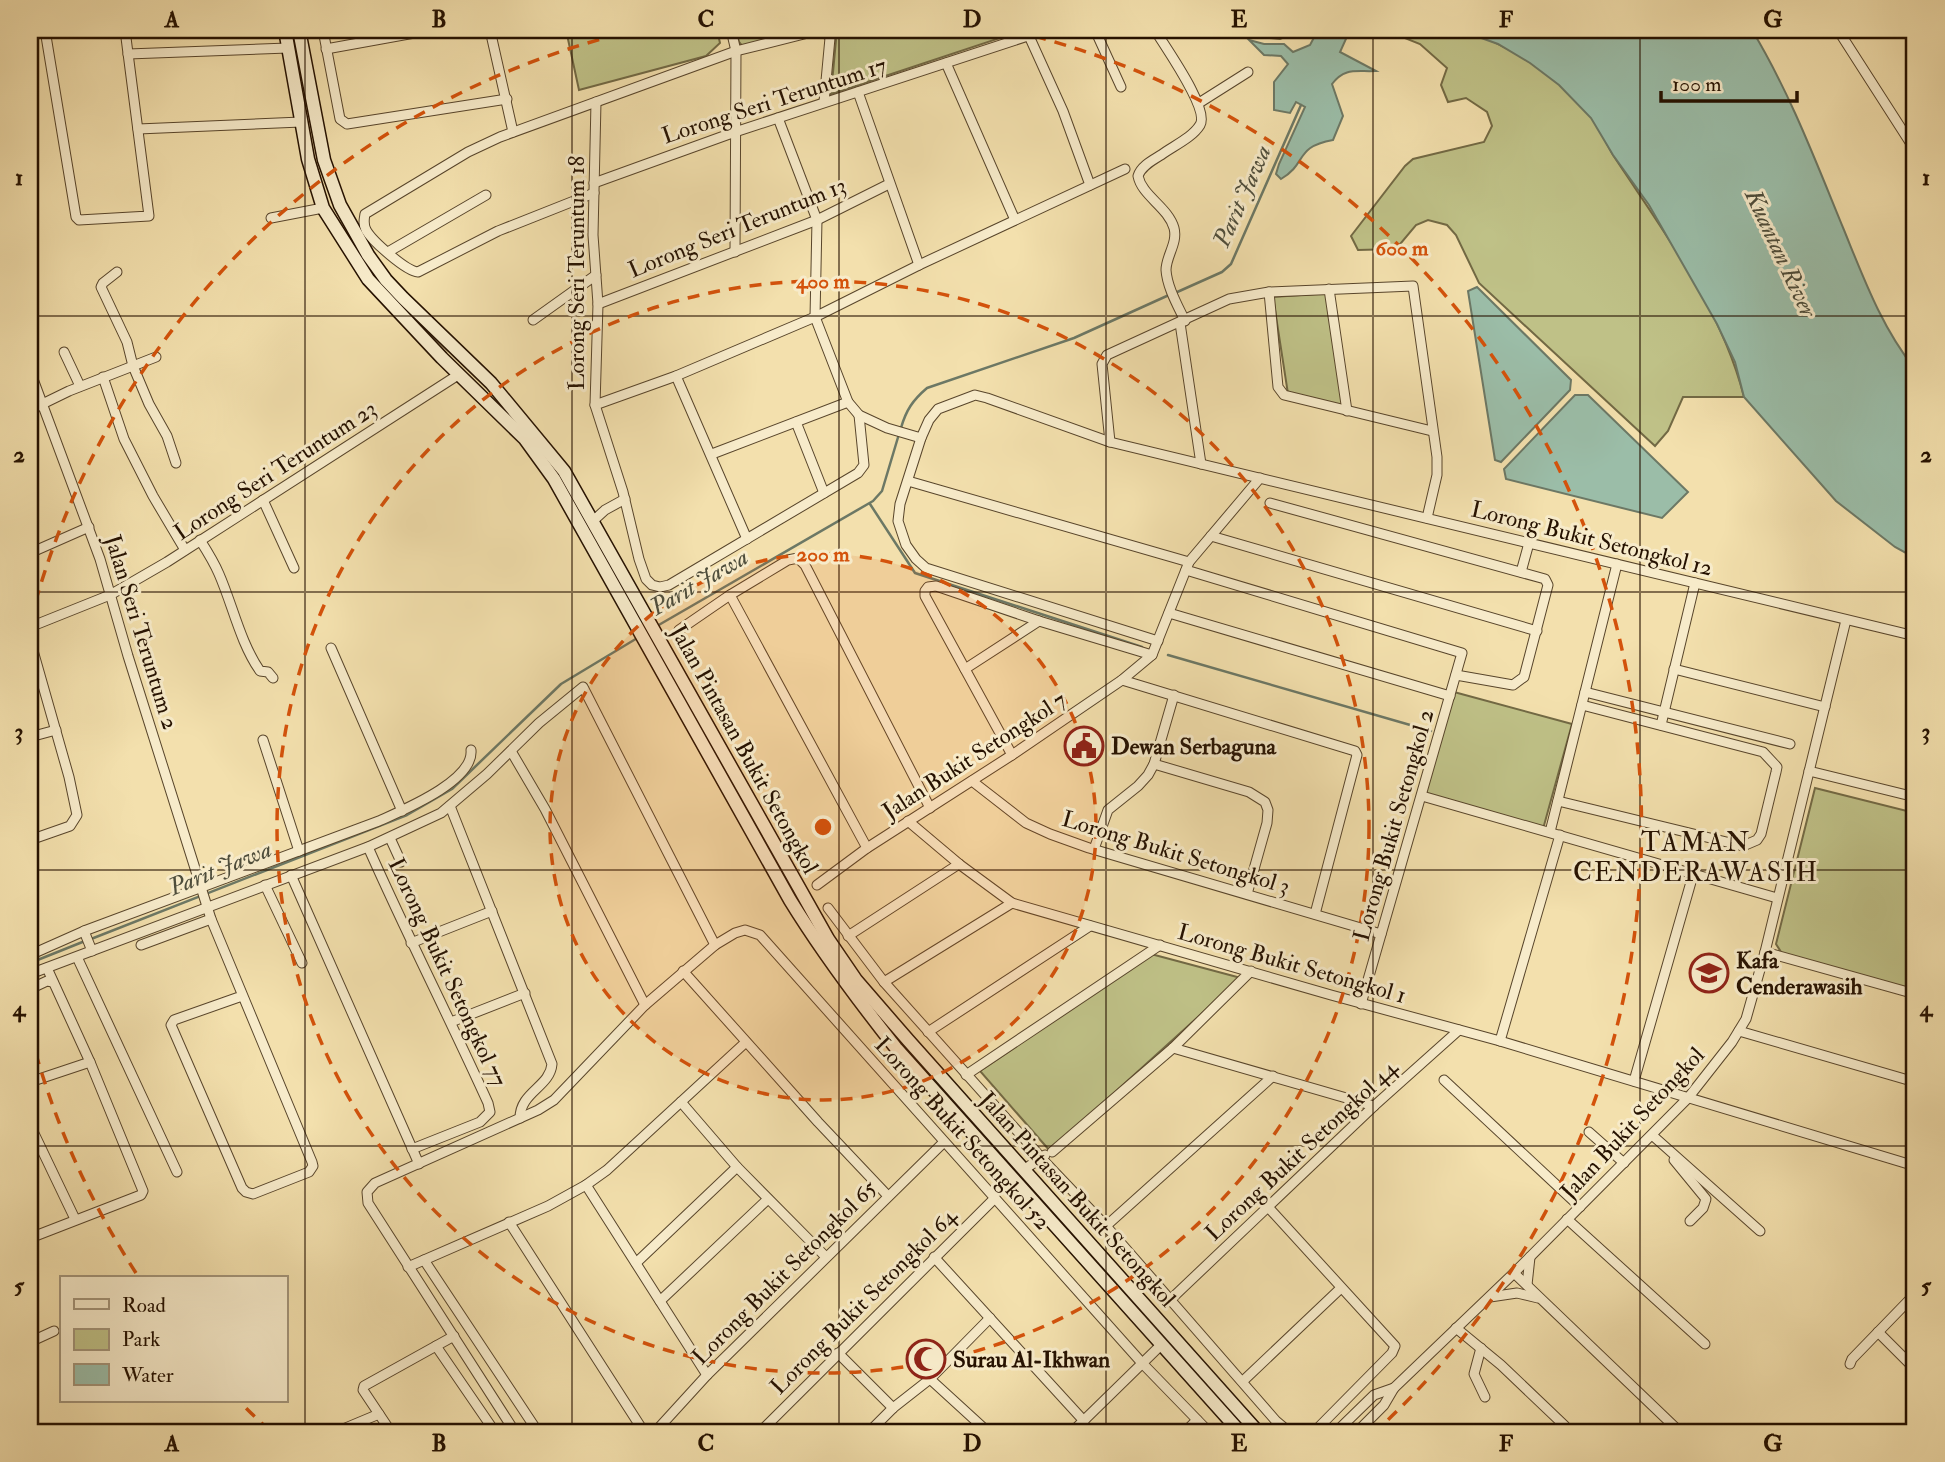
<svg xmlns="http://www.w3.org/2000/svg" width="1945" height="1462" viewBox="0 0 1945 1462" font-family="'IM FELL Double Pica',serif">
<rect width="100%" height="100%" fill="#f3e0ad"/>
<filter id="stains"><feTurbulence type="fractalNoise" baseFrequency=".00286" numOctaves="4"/><feColorMatrix values="0 0 0 0 .2 0 0 0 0 .09 0 0 0 0 .02 0 0 0 .5 -.17"/></filter>
<radialGradient id="worn" r=".72"><stop offset=".6" stop-color="#630" stop-opacity="0"/><stop offset="1" stop-color="#630" stop-opacity=".3"/></radialGradient>
<g fill="#bfc187" stroke="#726944" stroke-width="2">
<polygon points="566,30 717,30 720,43 706,56 579,90"/>
<polygon points="736,30 811,30 744,48 739,42"/>
<polygon points="831,30 1024,30 831,94 836,40"/>
<polygon points="1227,30 1302,30 1280,39 1232,34"/>
<path d="M1376,30c21,0 66,-4 85,0 46,12 102,50 131,88 8,11 14,25 21,37 50,76 108,152 131,242h-61l-15,34 -13,15 -176,-163 -23,-48 -9,-10 -19,-5 -12,5 -20,24 -38,1 -7,-14 54,-70 8,-7 71,-17 8,-16 -5,-14 -21,-14 -18,4 -7,-17 6,-17 -27,-24 -30,-12z"/>
<polygon points="1329,293 1345,410 1288,394 1273,297"/>
<polygon points="1454,692 1572,724 1543,829 1425,795"/>
<polygon points="1815,788 1915,813 1915,991 1783,955 1776,944"/>
<polygon points="1151,954 1241,978 1050,1151 980,1071"/>
</g>
<g fill="#9bbda8" stroke="#6c7865" stroke-width="2">
<path d="M1318,30h32l-10,22 36,19c-20,1 -31,-4 -44,13l11,32 -10,24c-39,7 -25,23 -52,39l-5,-5 3,-10 26,-57 -9,-5 -6,11 -16,-3v-28l14,-18 -7,-8 -17,-1 -15,-15 15,4h20l9,8 17,-7z"/>
<path d="M1459,30h293c38,63 64,132 92,200 20,49 38,98 71,139v189l-20,-11 -59,-46 -92,-104 -9,-35 -18,-38 -68,-119 -36,-50 -22,-37 -32,-33 -29,-22 -32,-19z"/>
<polygon points="1477,287 1571,380 1570,390 1501,462 1495,460 1468,291"/>
<polygon points="1575,395 1588,395 1688,492 1662,518 1506,479 1504,469"/>
</g>
<g fill="none" stroke-linecap="round" stroke-linejoin="round">
<g stroke="#6c7865" stroke-width="2.5">
<polyline points="1175,293 1222,272 1231,264 1301,105"/>
<path d="M901,428c5,-18 12,-28 26,-40l147,-50 95,-43"/>
<polyline points="870,504 915,573 1142,647"/>
<polyline points="657,626 873,501 882,491 899,434"/>
<polyline points="1168,655 1431,731"/>
<polyline points="91,939 407,815 452,789 561,684 639,637"/>
<polyline points="30,963 85,941"/>
</g>
<defs>
<g id="street">
<polyline points="45,30 76,217 79,220 149,216 125,30"/>
<polyline points="323,30 340,119 347,124 507,99"/>
<polyline points="490,30 513,132"/>
<polyline points="731,30 736,51 735,252"/>
<polyline points="1095,30 1121,87"/>
<path d="M1155,30c10,17 55,79 45,95 -8,13 -27,21 -39,30 -8,5 -20,11 -23,21 4,20 30,31 36,52 4,15 -8,28 -8,42 1,17 12,36 19,51"/>
<polyline points="1838,30 1915,150"/>
<polyline points="1029,36 1063,111 1090,185"/>
<polyline points="326,49 431,30"/>
<polyline points="128,54 288,48"/>
<polyline points="946,63 1015,220"/>
<polyline points="858,92 919,265"/>
<polyline points="596,102 593,235 598,304 595,405 623,492 639,559 646,579 652,585 660,587 669,585 858,473 864,465 859,415"/>
<polyline points="1199,103 1248,72"/>
<polyline points="778,118 817,220 815,317 848,402 859,415 887,428 921,438"/>
<polyline points="138,129 301,122"/>
<polyline points="594,183 735,132 1046,30"/>
<path d="M594,193l-96,38 -80,41c-12,-1 -46,-31 -52,-42 -3,-6 -2,-10 -1,-16l103,-62 32,-15 236,-86 80,-20 10,2 4,5 -6,64"/>
<polyline points="271,218 323,208"/>
<polyline points="388,252 486,195"/>
<polyline points="117,272 103,283 101,287 127,342 133,366 149,404 167,436 176,463"/>
<polyline points="1329,289 1347,411"/>
<polyline points="1269,292 1278,387 1284,395 1432,431"/>
<polyline points="598,304 817,220 889,184"/>
<polyline points="533,320 596,275"/>
<polyline points="1180,323 1201,464"/>
<polyline points="64,352 80,386"/>
<polyline points="30,371 100,559 128,656 211,919 312,1162 313,1166 309,1172 253,1194 246,1192 242,1188 171,1025 174,1020 242,996"/>
<polyline points="676,376 747,539"/>
<polyline points="103,377 124,439 153,496 185,550"/>
<polyline points="595,405 676,376 815,317 919,265 1125,169"/>
<polyline points="30,410 69,391 156,357"/>
<polyline points="796,422 824,493"/>
<polyline points="1110,442 1102,364 1107,355 1229,299 1269,292 1413,286 1437,457 1437,475 1427,518"/>
<polyline points="712,454 848,402"/>
<polyline points="908,481 1189,562"/>
<polyline points="263,500 294,568"/>
<polyline points="1270,503 1545,579 1548,585 1524,677 1513,685 1456,675"/>
<polyline points="593,521 605,510 625,499"/>
<polyline points="1211,536 1537,631"/>
<path d="M200,540c7,11 14,22 19,34 14,32 21,68 41,97l8,1 5,6"/>
<polyline points="30,553 89,527"/>
<polyline points="1186,570 1462,653 1361,1004"/>
<polyline points="1521,572 1529,543"/>
<polyline points="730,595 867,848"/>
<polyline points="1169,613 1450,696"/>
<polyline points="30,627 110,595 167,562 458,375"/>
<polyline points="679,630 730,595 788,560 798,558 805,565 930,808"/>
<polyline points="30,640 69,777 77,815 70,826 30,840"/>
<polyline points="1158,641 926,568 916,559 906,545 898,521 900,504 921,438 929,420 938,409 975,395 987,398 1110,442 1915,636"/>
<polyline points="331,648 402,811"/>
<polyline points="965,669 1039,621"/>
<polyline points="1674,669 1825,707"/>
<polyline points="1122,680 1355,751 1357,755 1315,914"/>
<polyline points="1585,692 1790,744"/>
<polyline points="1661,725 1695,583"/>
<polyline points="30,737 56,730"/>
<polyline points="263,740 299,851"/>
<polyline points="511,751 545,809 645,1005"/>
<polyline points="1012,755 925,596 925,591 928,587 936,586 1039,621 1152,655"/>
<polyline points="1154,764 1249,792 1265,802 1268,810 1267,823 1247,894"/>
<polyline points="1809,771 1915,797"/>
<polyline points="972,781 1026,823 1050,834 1089,848 1381,934"/>
<polyline points="1422,796 1777,898"/>
<polyline points="1558,801 1743,846 1757,840 1761,834 1776,772 1777,767 1763,752 1582,705"/>
<path d="M450,806l102,258c-2,23 -32,28 -32,54"/>
<polyline points="908,821 959,864 1012,903 1331,995 1500,1041 1915,1166"/>
<polyline points="1550,832 1617,564"/>
<polyline points="390,838 401,862"/>
<path d="M368,847c38,86 81,170 120,256l2,9 -10,10 -68,27"/>
<polyline points="1094,849 1108,810 1138,786 1148,775 1154,764 1174,695"/>
<polyline points="291,875 419,1164"/>
<polyline points="265,885 302,963"/>
<polyline points="817,885 867,848 1012,755 1122,680 1152,655 1189,562 1260,478"/>
<polyline points="828,908 884,982 1046,1163 1106,1226 1276,1421 1289,1432"/>
<polyline points="84,931 92,951"/>
<polyline points="848,936 959,864"/>
<polyline points="411,943 492,911"/>
<polyline points="141,945 211,919"/>
<polyline points="1765,952 1915,994"/>
<path d="M30,955l54,-24 295,-110c24,-11 95,-40 92,-71"/>
<polyline points="77,957 177,1172"/>
<polyline points="683,971 818,1122 888,1196"/>
<polyline points="30,974 368,847 441,813 487,774 539,723 583,687 715,945"/>
<polyline points="884,982 1012,903"/>
<polyline points="30,989 47,981 53,982"/>
<polyline points="451,1022 525,993"/>
<polyline points="1739,1031 1915,1082"/>
<polyline points="928,1032 1090,926"/>
<polyline points="1500,1041 1560,835"/>
<polyline points="1173,1048 1374,1106"/>
<polyline points="966,1075 1160,945"/>
<polyline points="1444,1080 1580,1207"/>
<polyline points="1634,1081 1693,875"/>
<polyline points="30,1082 90,1062"/>
<polyline points="681,1102 737,1167 826,1257"/>
<polyline points="30,1125 75,1219"/>
<polyline points="1589,1132 1624,1163"/>
<polyline points="1652,1135 1760,1231"/>
<polyline points="1052,1152 1173,1048 1251,971"/>
<polyline points="1674,1160 1706,1199 1703,1208 1690,1221"/>
<polyline points="1025,1169 1045,1155"/>
<polyline points="586,1185 707,1375"/>
<polyline points="1268,1207 1395,1346 1392,1353 1314,1432"/>
<polyline points="1567,1219 1705,1344"/>
<polyline points="509,1222 644,1432"/>
<polyline points="1106,1226 1273,1076"/>
<polyline points="30,1238 141,1195 143,1191 90,1062 47,968"/>
<polyline points="934,1257 1084,1421"/>
<polyline points="424,1260 538,1432"/>
<polyline points="636,1263 737,1167"/>
<polyline points="408,1267 548,1206 586,1185 607,1170 746,1042"/>
<polyline points="1514,1273 1680,1432"/>
<polyline points="1527,1285 1530,1257"/>
<polyline points="1490,1297 1517,1293 1538,1298"/>
<polyline points="1170,1300 1374,1106 1459,1030"/>
<polyline points="660,1301 768,1199"/>
<polyline points="1456,1328 1501,1365 1565,1426"/>
<polyline points="1878,1332 1915,1369"/>
<polyline points="30,1342 54,1331"/>
<polyline points="436,1346 495,1432"/>
<polyline points="1481,1348 1474,1374 1485,1397"/>
<polyline points="838,1353 893,1408"/>
<polyline points="1850,1364 1852,1359 1915,1294"/>
<polyline points="930,1379 988,1432"/>
<polyline points="1243,1381 1341,1288"/>
<polyline points="336,1432 379,1414"/>
<polyline points="391,1432 363,1390 364,1386 454,1336"/>
<polyline points="515,1432 368,1203 367,1192 375,1183 538,1110 554,1100 645,1005 715,945 735,933 745,930 760,935 1142,1363 1209,1432"/>
<polyline points="655,1432 707,1375 944,1142"/>
<polyline points="760,1432 995,1198"/>
<polyline points="869,1432 893,1408 930,1379 990,1318"/>
<polyline points="1072,1432 1162,1344"/>
<polyline points="1185,1432 1197,1420"/>
<polyline points="1336,1432 1374,1395 1394,1388"/>
<polyline points="1357,1432 1384,1405 1394,1388 1514,1273 1688,1098 1732,1042 1746,1019 1765,952 1846,620"/>
</g>
<g id="secondary">
<path d="M285,30l23,129 15,49 45,71 74,79 83,81 29,40 236,421c32,52 68,100 106,148l344,384"/>
<polyline points="299,30 324,160 340,205 368,255 386,280 403,298 491,383 564,471 828,939 856,980 908,1040 1258,1432"/>
</g>
</defs>
<use href="#street" stroke="#58452b" stroke-width="11"/>
<use href="#secondary" stroke="#251100" stroke-width="15"/>
<use href="#street" stroke="#f7ebca" stroke-width="9"/>
<use href="#secondary" stroke="#f7ebca" stroke-width="12"/>
</g>
<path fill="none" stroke="#251100" stroke-width="2" stroke-opacity="0.55" d="M305,30v1402M572,30v1402M839,30v1402M1106,30v1402M1373,30v1402M1640,30v1402M30,316h1885M30,592h1885M30,870h1885M30,1146h1885"/>
<circle cx="823" cy="827" r="273" fill="#d4520b" fill-opacity=".12"/>
<g fill="none" stroke="#d4520b" stroke-width="3.5" stroke-dasharray="12 9">
<circle cx="823" cy="827" r="273"/>
<circle cx="823" cy="827" r="546"/>
<path d="M270 1431A819 819 0 0 1 239 1401M136 1273A819 819 0 0 1 30 1032M30 622A819 819 0 0 1 632 31M1014 31A819 819 0 0 1 1376 1431"/>
</g>
<defs>
<symbol id="civic-ring" viewBox="-11 -11 22 22"><circle r="9.5" fill="#f7ebca" stroke="#8f2418" stroke-width="1.5"/><path d="M-.6-6.5H3V-4.5H.6V-3L4-1V1h2V6H-6V1h2V-1L-.6-3ZM-1.2 2.5V6h2.4V2.5Z" fill="#8f2418"/></symbol>
<symbol id="school-ring" viewBox="-11 -11 22 22"><circle r="9.5" fill="#f7ebca" stroke="#8f2418" stroke-width="1.5"/><path d="M0-5L7-2L0 1L-7-2ZM-4 1L0 2.5L4 1V4Q0 6-4 4Z" fill="#8f2418"/></symbol>
<symbol id="mosque-ring" viewBox="-11 -11 22 22"><circle r="9.5" fill="#f7ebca" stroke="#8f2418" stroke-width="1.5"/><path d="M3.5-4.9A6 6 0 1 0 3.5 4.9A5 5 0 1 1 3.5-4.9Z" fill="#8f2418"/></symbol>
</defs>
<g fill-rule="evenodd">
<use href="#civic-ring" x="1062" y="724" width="44" height="44"/>
<use href="#school-ring" x="1687" y="951" width="44" height="44"/>
<use href="#mosque-ring" x="904" y="1337" width="44" height="44"/>
</g>
<g text-anchor="middle" stroke-width="6" stroke-linejoin="round" paint-order="stroke">
<g font-size="23" fill="#251100" stroke="#f7ebca">
<text transform="translate(774 100) rotate(-18)" y="8">Lorong Seri Teruntum 17</text>
<text transform="translate(737 227) rotate(-22)" y="8">Lorong Seri Teruntum 13</text>
<text transform="translate(576 273) rotate(-90)" y="8">Lorong Seri Teruntum 18</text>
<text transform="translate(275 470) rotate(-33)" y="8">Lorong Seri Teruntum 23</text>
<text transform="translate(1592 538) rotate(14)" y="8">Lorong Bukit Setongkol 12</text>
<text transform="translate(142 632) rotate(73)" y="8">Jalan Seri Teruntum 2</text>
<text transform="translate(745 749) rotate(61)" y="8">Jalan Pintasan Bukit Setongkol</text>
<text transform="translate(974 755) rotate(-33)" y="8">Jalan Bukit Setongkol 7</text>
<text transform="translate(1393 825) rotate(-74)" y="8">Lorong Bukit Setongkol 2</text>
<text transform="translate(1176 852) rotate(17)" y="8">Lorong Bukit Setongkol 3</text>
<text transform="translate(1292 963) rotate(16)" y="8">Lorong Bukit Setongkol 1</text>
<text transform="translate(448 972) rotate(65)" y="8">Lorong Bukit Setongkol 77</text>
<text transform="translate(1632 1123) rotate(-47)" y="8">Jalan Bukit Setongkol</text>
<text transform="translate(963 1133) rotate(48)" y="8">Lorong Bukit Setongkol 52</text>
<text transform="translate(1301 1150) rotate(-43)" y="8">Lorong Bukit Setongkol 44</text>
<text transform="translate(1078 1199) rotate(48)" y="8">Jalan Pintasan Bukit Setongkol</text>
<text transform="translate(784 1272) rotate(-45)" y="8">Lorong Bukit Setongkol 65</text>
<text transform="translate(863 1301) rotate(-45)" y="8">Lorong Bukit Setongkol 64</text>
</g>
<g font-size="23" font-weight="bold" fill="#251100" stroke="#f7ebca" text-anchor="start">
<text x="1111" y="754">Dewan Serbaguna</text>
<text x="1736" y="968">Kafa<tspan x="1736" dy="26">Cenderawasih</tspan></text>
<text x="953" y="1367">Surau Al-Ikhwan</text>
</g>
<g font-size="24" font-style="italic" fill="#4e4d3b" stroke="#f7ebca">
<text transform="translate(1242 196) rotate(-66)" y="8">Parit Jawa</text>
<text transform="translate(1781 253) rotate(65)" y="8">Kuantan River</text>
<text transform="translate(699 582) rotate(-30)" y="8">Parit Jawa</text>
<text transform="translate(220 868) rotate(-22)" y="8">Parit Jawa</text>
</g>
<g font-size="26" letter-spacing="2" fill="#251100" stroke="#f7ebca">
<text x="1696" y="851">TAMAN<tspan x="1696" dy="30">CENDERAWASIH</tspan></text>
</g>
</g>
<circle cx="823" cy="827" r="10" fill="#d4520b" stroke="#f7ebca" stroke-width="3.5"/>
<g font-size="21" text-anchor="middle" font-weight="bold" fill="#d4520b" stroke="#f7ebca" stroke-width="6" stroke-linejoin="round" paint-order="stroke">
<text x="1402" y="255">600 m</text>
<text x="823" y="288">400 m</text>
<text x="823" y="561">200 m</text>
</g>
<rect width="1945" height="1462" fill="none" stroke="#f3e0ad" stroke-width="77"/>
<rect x="60" y="1276" width="228" height="126" fill="#f7ebca" stroke="#a39479" stroke-width="2"/>
<rect x="74" y="1299" width="35" height="10" fill="#f7ebca" stroke="#a39479" stroke-width="2"/>
<text x="122" y="1312" font-size="21" fill="#251100">Road</text>
<rect x="74" y="1329" width="35" height="21" fill="#bfc187" stroke="#a39479" stroke-width="2"/>
<text x="122" y="1346" font-size="21" fill="#251100">Park</text>
<rect x="74" y="1364" width="35" height="21" fill="#9bbda8" stroke="#a39479" stroke-width="2"/>
<text x="122" y="1382" font-size="21" fill="#251100">Water</text>
<path d="M1661 91v10h136v-10" fill="none" stroke="#251100" stroke-width="3.5"/>
<text x="1672" y="91" font-size="21" fill="#251100" stroke="#f7ebca" stroke-width="5" paint-order="stroke">100 m</text>
<rect x="38" y="38" width="1868" height="1386" fill="none" stroke="#251100" stroke-width="2.5"/>
<g font-size="23" text-anchor="middle" font-weight="bold" fill="#251100">
<text x="172" y="27">A</text>
<text x="439" y="27">B</text>
<text x="706" y="27">C</text>
<text x="972" y="27">D</text>
<text x="1239" y="27">E</text>
<text x="1506" y="27">F</text>
<text x="1773" y="27">G</text>
<text x="19" y="185">1</text>
<text x="1926" y="185">1</text>
<text x="19" y="462">2</text>
<text x="1926" y="462">2</text>
<text x="19" y="739">3</text>
<text x="1926" y="739">3</text>
<text x="19" y="1016">4</text>
<text x="1926" y="1016">4</text>
<text x="19" y="1293">5</text>
<text x="1926" y="1293">5</text>
<text x="172" y="1451">A</text>
<text x="439" y="1451">B</text>
<text x="706" y="1451">C</text>
<text x="972" y="1451">D</text>
<text x="1239" y="1451">E</text>
<text x="1506" y="1451">F</text>
<text x="1773" y="1451">G</text>
</g>
<rect width="100%" height="100%" filter="url(#stains)"/>
<rect width="100%" height="100%" fill="url(#worn)"/>
</svg>
